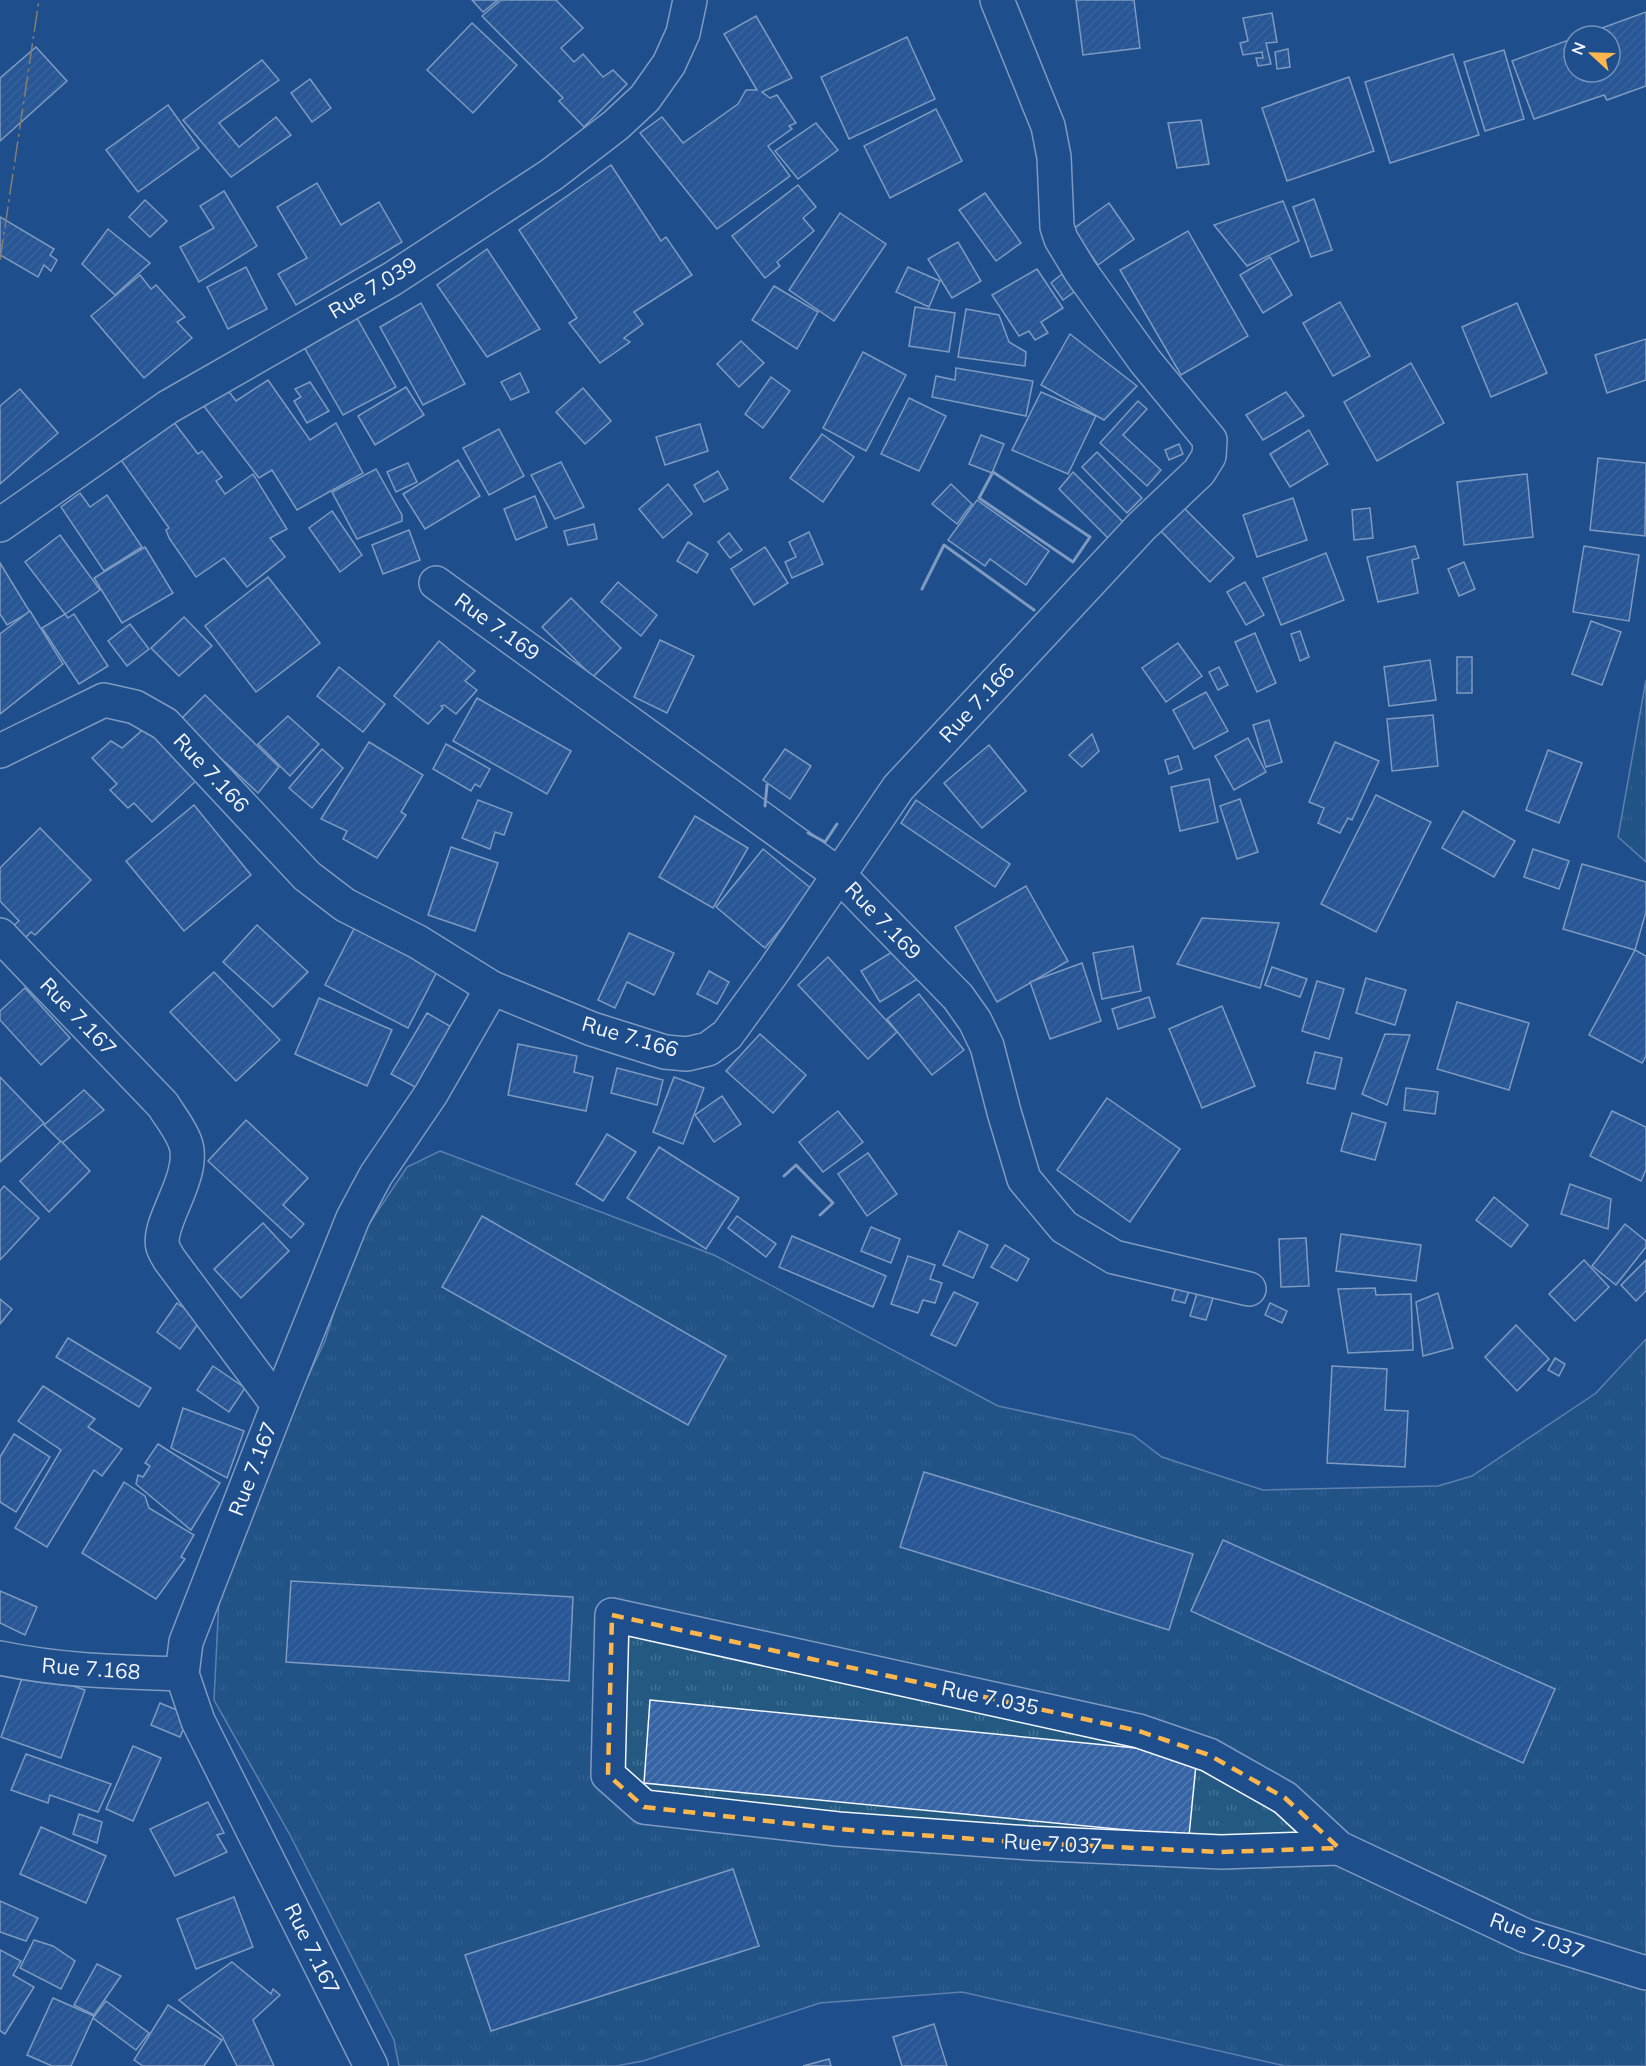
<svg xmlns="http://www.w3.org/2000/svg" width="1646" height="2066" viewBox="0 0 1646 2066" font-family="Mulish,sans-serif">
<defs>
<pattern id="grass-tufts" width="24" height="20" patternUnits="userSpaceOnUse" patternTransform="scale(1.5)"><rect width="24" height="20" fill="#245a82"/><path d="M3 7l-1-3M5 7V3M7 7l1-3M15 17l-1-3M17 17v-4M19 17l1-3" fill="none" stroke="#447295"/></pattern>
<pattern id="building-hatch" width="6" height="6" patternUnits="userSpaceOnUse" patternTransform="scale(1.5)"><rect width="6" height="6" fill="#3563a3"/><path d="M-1 1l2-2M0 6l6-6M5 7l2-2" fill="none" stroke="#537ab1"/></pattern>
</defs>
<rect width="100%" height="100%" fill="#1f4e8c"/>
<g fill="url(#grass-tufts)" stroke="#a8bbd7" stroke-width="1.5">
<polygon points="1646,680 1646,862 1618,837"/>
<polygon points="440,1151 714,1255 998,1406 1133,1435 1162,1457 1263,1490 1438,1486 1472,1476 1596,1393 1646,1339 1646,2066 1285,2066 962,1992 820,2003 643,2061 616,2066 399,2066 394,2040 290,1835 214,1700 221,1558 325,1341 355,1245 407,1167"/>
</g>
<g fill="url(#building-hatch)" stroke="#f2f6ff" stroke-width="1.5">
<polygon points="472,0 498,0 483,12"/>
<polygon points="501,0 556,0 583,28 561,48 574,62 583,54 603,77 613,70 627,84 584,127 559,101 563,98 482,16"/>
<polygon points="1076,0 1134,0 1140,48 1083,55"/>
<polygon points="1646,12 1646,86 1607,100 1604,95 1534,119 1512,61 1574,38 1574,72 1610,72 1610,36 1580,36"/>
<polygon points="1272,13 1277,42 1266,43 1271,64 1258,66 1256,58 1263,58 1262,52 1243,55 1240,43 1248,41 1243,18"/>
<polygon points="756,16 792,78 762,92 770,98 777,95 796,123 789,126 792,129 768,146 790,176 717,229 640,133 662,117 683,143 738,104 746,90 757,90 724,34"/>
<polygon points="472,23 517,65 473,113 427,70"/>
<polygon points="907,37 935,99 849,139 821,77"/>
<polygon points="36,47 67,81 0,141 0,78"/>
<polygon points="1288,49 1290,67 1277,69 1275,52"/>
<polygon points="1504,50 1524,119 1485,131 1464,62"/>
<polygon points="1453,54 1479,135 1390,163 1365,82"/>
<polygon points="262,60 279,80 219,123 239,147 276,117 291,135 231,177 183,120"/>
<polygon points="1349,77 1374,151 1287,181 1262,108"/>
<polygon points="310,79 331,108 312,122 291,93"/>
<polygon points="168,105 199,148 138,192 106,150"/>
<polygon points="936,109 962,161 890,198 864,146"/>
<polygon points="1201,120 1209,164 1177,168 1168,123"/>
<polygon points="816,123 838,150 798,179 775,151"/>
<polygon points="611,165 661,241 666,237 692,275 634,312 643,324 624,338 630,342 600,363 569,323 577,318 519,230"/>
<polygon points="317,183 341,225 379,202 402,242 296,305 278,274 307,258 277,207"/>
<polygon points="798,185 816,207 803,218 814,231 777,262 780,266 765,278 732,236"/>
<polygon points="224,191 257,246 199,282 180,247 214,228 200,206"/>
<polygon points="985,193 1021,243 996,261 959,210"/>
<polygon points="1314,199 1332,250 1311,257 1293,207"/>
<polygon points="145,200 167,221 150,237 129,217"/>
<polygon points="1283,201 1299,241 1247,266 1214,225"/>
<polygon points="1109,203 1134,239 1098,265 1073,229"/>
<polygon points="840,213 886,244 834,321 789,290"/>
<polygon points="0,217 54,249 50,255 57,260 51,271 44,265 38,277 0,255"/>
<polygon points="108,229 150,263 115,295 82,264"/>
<polygon points="1188,231 1248,336 1181,375 1120,270"/>
<polygon points="958,242 981,281 952,298 928,259"/>
<polygon points="487,249 540,329 487,357 437,285"/>
<polygon points="1270,257 1292,295 1263,313 1240,275"/>
<polygon points="246,267 267,309 228,329 207,287"/>
<polygon points="908,267 940,281 929,307 896,292"/>
<polygon points="1037,269 1063,308 1041,322 1048,333 1035,340 1029,331 1019,336 992,295"/>
<polygon points="1062,274 1074,292 1063,300 1051,283"/>
<polygon points="140,275 151,289 156,285 185,317 177,322 192,338 144,378 91,316"/>
<polygon points="774,286 818,312 797,349 752,320"/>
<polygon points="1340,302 1370,356 1333,376 1303,323"/>
<polygon points="421,303 465,384 423,405 380,327"/>
<polygon points="1517,303 1547,373 1491,397 1462,327"/>
<polygon points="915,307 955,313 949,352 909,346"/>
<polygon points="966,309 999,315 1009,342 1026,352 1025,366 958,357"/>
<polygon points="353,311 396,387 343,415 300,340"/>
<polygon points="1070,334 1137,386 1104,420 1041,385"/>
<polygon points="1646,339 1646,380 1607,393 1595,355"/>
<polygon points="741,341 764,363 739,387 717,364"/>
<polygon points="863,352 906,375 866,451 823,428"/>
<polygon points="1411,363 1444,423 1377,461 1344,402"/>
<polygon points="956,368 1033,381 1026,416 932,397 936,376 955,380"/>
<polygon points="520,373 529,392 511,400 501,382"/>
<polygon points="771,377 790,391 763,428 745,414"/>
<polygon points="268,380 310,440 336,423 363,473 297,510 272,470 259,478 203,405 227,389 236,401"/>
<polygon points="310,382 329,411 307,423 294,401 301,397 295,389"/>
<polygon points="406,387 424,415 375,445 358,416"/>
<polygon points="583,388 611,421 585,444 556,412"/>
<polygon points="20,389 58,433 0,484 0,406"/>
<polygon points="1041,392 1096,416 1068,474 1012,450"/>
<polygon points="1286,392 1304,416 1263,440 1246,415"/>
<polygon points="909,398 946,416 919,471 881,454"/>
<polygon points="1138,401 1147,409 1123,435 1161,470 1147,486 1100,443"/>
<polygon points="173,421 198,454 202,451 222,477 216,481 225,494 253,474 287,529 270,538 285,557 247,587 224,558 196,577 169,538 166,530 169,528 121,460"/>
<polygon points="700,424 708,451 665,465 656,437"/>
<polygon points="499,429 524,476 489,495 463,448"/>
<polygon points="1309,430 1328,464 1290,487 1270,454"/>
<polygon points="822,434 854,457 823,502 790,478"/>
<polygon points="981,435 1004,444 992,473 969,464"/>
<polygon points="1179,444 1183,454 1169,460 1165,450"/>
<polygon points="1097,452 1142,498 1127,513 1082,467"/>
<polygon points="1598,458 1646,463 1645,536 1590,530"/>
<polygon points="458,460 480,496 425,529 403,494"/>
<polygon points="561,462 584,507 555,519 531,475"/>
<polygon points="408,463 417,482 396,492 387,472"/>
<polygon points="376,469 402,515 402,521 357,539 332,492"/>
<polygon points="718,471 728,489 704,502 694,485"/>
<polygon points="1073,472 1125,524 1109,539 1059,489"/>
<polygon points="1527,474 1533,537 1464,545 1457,482"/>
<polygon points="668,484 692,514 663,538 639,509"/>
<polygon points="951,484 972,504 957,524 932,504"/>
<polygon points="80,493 90,507 107,495 142,547 104,571 61,507"/>
<polygon points="535,496 547,527 516,540 504,509"/>
<polygon points="1293,498 1307,540 1257,557 1243,515"/>
<polygon points="977,500 1049,551 1026,585 990,559 985,566 948,540"/>
<polygon points="1182,506 1234,558 1210,582 1159,529"/>
<polygon points="1370,508 1373,538 1354,540 1352,510"/>
<polygon points="332,511 362,555 340,572 309,528"/>
<polygon points="594,524 597,539 568,545 564,531"/>
<polygon points="409,530 420,560 383,574 372,545"/>
<polygon points="809,532 823,564 792,578 785,562 796,557 789,542"/>
<polygon points="729,533 742,550 730,558 718,542"/>
<polygon points="60,535 100,590 65,614 25,562"/>
<polygon points="688,542 708,554 697,573 677,561"/>
<polygon points="1415,546 1419,558 1412,560 1418,593 1378,602 1367,557"/>
<polygon points="1584,546 1639,555 1629,621 1573,612"/>
<polygon points="145,547 173,593 122,623 94,578"/>
<polygon points="765,547 788,583 754,605 731,569"/>
<polygon points="1326,553 1344,600 1281,625 1263,578"/>
<polygon points="1464,562 1475,589 1459,596 1448,569"/>
<polygon points="0,563 30,612 7,625 0,614"/>
<polygon points="268,577 320,643 256,692 205,626"/>
<polygon points="618,582 657,615 641,636 601,602"/>
<polygon points="1245,582 1264,615 1246,625 1227,592"/>
<polygon points="571,598 621,648 593,677 542,627"/>
<polygon points="30,611 63,664 0,714 0,634"/>
<polygon points="65,614 68,618 74,614 108,666 79,684 42,628"/>
<polygon points="184,617 212,646 179,676 151,648"/>
<polygon points="1591,621 1621,632 1602,685 1572,674"/>
<polygon points="130,624 149,649 127,666 108,641"/>
<polygon points="1300,631 1309,657 1300,661 1291,634"/>
<polygon points="1255,633 1276,683 1257,692 1235,642"/>
<polygon points="660,640 694,656 667,713 634,697"/>
<polygon points="439,641 475,671 465,681 477,690 456,714 444,705 441,706 443,708 428,724 394,696"/>
<polygon points="1178,643 1202,676 1166,702 1142,668"/>
<rect x="1457" y="657" width="15" height="36"/>
<polygon points="1430,660 1436,700 1389,706 1384,667"/>
<polygon points="339,667 385,704 363,732 317,696"/>
<polygon points="1219,667 1228,685 1218,690 1209,672"/>
<polygon points="1206,692 1228,731 1194,749 1173,710"/>
<polygon points="205,695 279,767 258,793 180,720"/>
<polygon points="477,698 571,751 547,794 453,741"/>
<polygon points="1433,715 1438,766 1392,771 1387,719"/>
<polygon points="288,716 319,744 290,776 258,744"/>
<polygon points="1269,720 1282,762 1266,767 1253,725"/>
<polygon points="148,725 198,779 152,822 134,803 128,808 110,790 117,784 92,758 111,741 122,748"/>
<polygon points="1092,734 1099,751 1082,767 1069,755"/>
<polygon points="1248,738 1266,772 1234,790 1215,756"/>
<polygon points="369,742 423,775 401,812 406,815 377,858 343,839 347,831 321,819"/>
<polygon points="1335,742 1379,761 1352,820 1348,818 1340,833 1318,823 1324,808 1309,802"/>
<polygon points="446,744 490,769 480,787 475,784 471,791 433,769"/>
<polygon points="989,745 1026,791 982,828 944,783"/>
<polygon points="322,749 343,768 312,808 289,788"/>
<polygon points="785,749 811,766 790,799 763,780"/>
<polygon points="1548,750 1582,763 1559,823 1526,810"/>
<polygon points="1178,756 1182,769 1169,774 1165,760"/>
<polygon points="1209,779 1218,822 1180,831 1171,787"/>
<polygon points="1376,795 1431,822 1376,932 1321,904"/>
<polygon points="1240,799 1258,852 1237,859 1220,806"/>
<polygon points="478,800 512,813 504,835 495,832 490,849 462,838"/>
<polygon points="916,800 1010,864 995,887 901,823"/>
<polygon points="194,805 251,875 184,931 126,861"/>
<polygon points="1463,811 1515,841 1494,877 1442,848"/>
<polygon points="695,816 748,848 713,908 659,877"/>
<polygon points="40,828 91,880 35,935 31,932 24,939 11,928 19,921 0,901 0,868"/>
<polygon points="451,847 498,863 475,931 428,915"/>
<polygon points="763,849 813,890 765,948 716,907"/>
<polygon points="1533,849 1569,861 1559,889 1524,877"/>
<polygon points="1582,864 1646,882 1646,912 1635,950 1563,929"/>
<polygon points="1026,886 1068,961 997,1002 955,927"/>
<polygon points="360,917 443,960 408,1028 325,985"/>
<polygon points="1202,918 1279,923 1260,988 1177,964"/>
<polygon points="257,925 308,972 273,1007 223,962"/>
<polygon points="629,933 674,953 654,995 627,982 615,1008 598,1000"/>
<polygon points="1133,946 1141,991 1102,999 1093,953"/>
<polygon points="900,947 919,978 880,1002 861,971"/>
<polygon points="1635,950 1646,956 1646,1056 1642,1063 1589,1035"/>
<polygon points="828,957 897,1032 868,1059 798,985"/>
<polygon points="1082,963 1101,1021 1050,1039 1030,982"/>
<polygon points="1272,967 1307,979 1300,997 1265,985"/>
<polygon points="709,971 729,982 717,1004 697,994"/>
<polygon points="214,972 280,1040 236,1081 170,1012"/>
<polygon points="1366,978 1406,990 1395,1025 1356,1013"/>
<polygon points="1317,981 1344,989 1329,1039 1302,1031"/>
<polygon points="25,988 70,1038 41,1065 0,1020 0,1011"/>
<polygon points="919,994 964,1050 932,1075 887,1019"/>
<polygon points="1149,997 1155,1017 1118,1029 1112,1009"/>
<polygon points="319,998 392,1030 367,1086 295,1054"/>
<polygon points="1457,1002 1529,1023 1509,1090 1437,1069"/>
<polygon points="1222,1006 1255,1086 1202,1108 1169,1029"/>
<polygon points="427,1013 462,1033 428,1094 391,1074"/>
<polygon points="760,1034 806,1075 773,1113 726,1071"/>
<polygon points="1385,1034 1410,1035 1387,1105 1362,1094"/>
<polygon points="518,1044 577,1056 574,1072 593,1077 586,1111 508,1095"/>
<polygon points="1315,1052 1342,1058 1335,1089 1307,1083"/>
<polygon points="617,1068 663,1080 657,1105 611,1093"/>
<polygon points="0,1077 44,1123 0,1162"/>
<polygon points="674,1077 704,1088 683,1144 653,1132"/>
<polygon points="1406,1088 1438,1092 1435,1114 1404,1110"/>
<polygon points="84,1090 104,1110 62,1143 44,1125"/>
<polygon points="722,1096 741,1124 714,1142 695,1115"/>
<polygon points="1107,1098 1180,1149 1130,1222 1057,1170"/>
<polygon points="838,1111 863,1142 823,1172 799,1142"/>
<polygon points="1612,1111 1646,1127 1646,1170 1641,1181 1590,1156"/>
<polygon points="1352,1113 1386,1123 1375,1160 1341,1151"/>
<polygon points="246,1120 308,1178 283,1205 304,1224 291,1238 208,1161"/>
<polygon points="607,1134 636,1152 603,1201 576,1184"/>
<polygon points="61,1141 90,1171 49,1212 20,1181"/>
<polygon points="659,1147 739,1198 706,1249 627,1198"/>
<polygon points="868,1153 897,1194 867,1216 838,1174"/>
<polygon points="1570,1184 1611,1199 1608,1229 1561,1214"/>
<polygon points="4,1186 39,1218 0,1260 0,1191"/>
<polygon points="1494,1197 1528,1225 1511,1247 1476,1220"/>
<polygon points="482,1216 726,1356 688,1425 442,1287"/>
<polygon points="737,1216 776,1244 766,1257 728,1228"/>
<polygon points="263,1223 289,1251 241,1298 214,1269"/>
<polygon points="1625,1224 1646,1241 1646,1247 1616,1285 1592,1266"/>
<polygon points="871,1227 900,1239 891,1263 861,1251"/>
<polygon points="959,1231 988,1245 973,1278 943,1265"/>
<polygon points="1341,1234 1421,1245 1416,1281 1336,1271"/>
<polygon points="792,1236 886,1276 873,1307 779,1267"/>
<polygon points="1306,1238 1309,1286 1281,1287 1279,1239"/>
<polygon points="1005,1245 1029,1259 1017,1281 991,1267"/>
<polygon points="908,1256 935,1265 930,1279 942,1283 935,1303 923,1300 918,1313 891,1304"/>
<polygon points="1584,1260 1609,1287 1575,1321 1549,1294"/>
<polygon points="1646,1260 1646,1291 1636,1301 1621,1285"/>
<polygon points="1177,1284 1190,1288 1185,1303 1172,1300"/>
<polygon points="1375,1288 1376,1295 1411,1294 1413,1350 1348,1353 1338,1289"/>
<polygon points="1198,1290 1214,1295 1206,1320 1190,1316"/>
<polygon points="954,1292 978,1303 956,1346 931,1335"/>
<polygon points="1438,1293 1453,1348 1423,1356 1416,1302"/>
<polygon points="0,1299 12,1309 0,1324"/>
<polygon points="177,1303 201,1320 180,1349 157,1332"/>
<polygon points="1270,1303 1287,1311 1282,1323 1265,1315"/>
<polygon points="1516,1325 1549,1359 1517,1391 1485,1357"/>
<polygon points="68,1338 151,1388 139,1407 56,1357"/>
<polygon points="1555,1358 1565,1364 1559,1376 1548,1370"/>
<polygon points="213,1366 245,1388 229,1412 197,1390"/>
<polygon points="1332,1366 1387,1369 1385,1410 1408,1411 1405,1467 1327,1463"/>
<polygon points="43,1386 95,1419 88,1427 122,1449 102,1476 94,1470 47,1547 15,1528 61,1450 18,1421"/>
<polygon points="183,1408 244,1431 227,1478 171,1448"/>
<polygon points="14,1434 50,1457 16,1512 0,1502 0,1457"/>
<polygon points="158,1444 220,1483 191,1530 136,1484 138,1475 143,1477 150,1466 145,1463"/>
<polygon points="924,1472 1193,1554 1169,1630 900,1547"/>
<polygon points="124,1482 145,1496 149,1508 194,1535 181,1557 185,1559 156,1599 82,1553"/>
<polygon points="1223,1540 1555,1689 1523,1763 1191,1611"/>
<polygon points="291,1581 573,1597 569,1681 286,1662"/>
<polygon points="0,1591 37,1607 25,1635 0,1623"/>
<polygon points="25,1670 85,1690 61,1758 1,1737"/>
<polygon points="650,1700 1197,1754 1189,1836 644,1783"/>
<polygon points="160,1703 189,1715 180,1737 151,1725"/>
<polygon points="133,1746 161,1758 133,1821 106,1809"/>
<polygon points="26,1754 111,1784 98,1812 50,1795 48,1803 11,1790"/>
<polygon points="208,1802 224,1833 217,1835 227,1852 175,1876 150,1829"/>
<polygon points="79,1814 102,1822 97,1843 73,1834"/>
<polygon points="41,1827 106,1856 86,1903 20,1874"/>
<polygon points="733,1869 759,1946 491,2031 465,1955"/>
<polygon points="234,1897 253,1947 196,1969 177,1919"/>
<polygon points="0,1901 38,1918 26,1941 0,1932"/>
<polygon points="34,1940 53,1946 75,1961 61,1989 20,1968"/>
<polygon points="0,1950 21,1961 13,1975 34,1987 5,2034 0,2031"/>
<polygon points="232,1962 271,1994 273,1989 280,1995 253,2020 274,2066 237,2066 222,2036 179,2000"/>
<polygon points="97,1964 121,1976 94,2015 74,2005"/>
<polygon points="53,1998 94,2016 71,2066 52,2066 27,2055"/>
<polygon points="106,2001 149,2033 136,2050 93,2018"/>
<polygon points="168,2005 222,2040 204,2066 143,2066 134,2060"/>
<polygon points="934,2024 947,2066 902,2066 893,2037"/>
<polygon points="829,2059 831,2066 803,2066"/>
</g>
<g fill="none" stroke-linecap="round" stroke-linejoin="round">
<defs>
<g id="minor">
<polyline points="0,525 168,407 392,279 551,175 616,125 645,98 669,64 683,33 690,0"/>
<polyline points="436,583 838,874 958,997 975,1021 987,1046 1004,1112 1024,1179 1064,1227 1114,1257 1249,1289"/>
<polyline points="0,751 104,700 135,707 165,724 307,876 345,905 418,942 492,988 592,1029 665,1052 687,1054 708,1049 727,1035 775,969 898,788 1141,527 1199,472 1209,456 1210,440 1145,361 1081,272 1061,239 1057,227 1054,157 1048,126 997,0"/>
<path d="M0,935l163,170c8,13 19,26 23,40 9,33 -30,79 -23,102 1,4 4,8 6,12l109,146 -92,237 -4,32 16,47 173,345"/>
<polyline points="278,1405 353,1218 376,1175 431,1094 492,988"/>
<path d="M0,1658c61,13 120,14 182,16"/>
<polyline points="1339,1848 1285,1798 1209,1755 1139,1731 612,1615 608,1775 644,1807 838,1829 1029,1843 1221,1852 1339,1848 1526,1936 1646,1973"/>
</g>
</defs>
<use href="#minor" stroke="#f2f6ff" stroke-width="36"/>
<use href="#minor" stroke="#1f4e8c" stroke-width="33"/>
<g stroke="#f2f6ff" stroke-width="3">
<polygon points="993,472 1090,537 1073,562 979,498"/>
<polyline points="922,589 944,545 1034,610"/>
<polyline points="765,806 767,785"/>
<polyline points="808,833 825,842 837,824"/>
<polyline points="784,1176 796,1165 833,1203 820,1215"/>
</g>
<polyline stroke="#ffb74d" stroke-width="1.5" stroke-dasharray="21 4.5 3 4.5" stroke-linecap="butt" points="0,260 39,0"/>
</g>
<path d="M0 0H1646V2066H0ZM612,1615l527,116 70,24 76,43 54,50 -118,4 -192,-9 -191,-14 -194,-22 -36,-32z" fill="#1f4e8c" fill-opacity=".55" fill-rule="evenodd"/>
<path fill="none" stroke="#ffb74d" stroke-width="4.5" stroke-dasharray="12 8" stroke-linejoin="round" d="M612,1615l527,116 70,24 76,43 54,50 -118,4 -192,-9 -191,-14 -194,-22 -36,-32z"/>
<g text-anchor="middle" stroke-width="4.5" stroke-linejoin="round" paint-order="stroke">
<g font-size="21" fill="#f2f6ff" stroke="#1f4e8c">
<text transform="translate(373 288) rotate(-31)" y="7">Rue 7.039</text>
<text transform="translate(497 627) rotate(36)" y="7">Rue 7.169</text>
<text transform="translate(977 703) rotate(-47)" y="7">Rue 7.166</text>
<text transform="translate(211 773) rotate(47)" y="7">Rue 7.166</text>
<text transform="translate(883 921) rotate(46)" y="7">Rue 7.169</text>
<text transform="translate(78 1017) rotate(46)" y="7">Rue 7.167</text>
<text transform="translate(630 1037) rotate(16)" y="7">Rue 7.166</text>
<text transform="translate(253 1469) rotate(-69)" y="7">Rue 7.167</text>
<text transform="translate(91 1669) rotate(4)" y="7">Rue 7.168</text>
<text transform="translate(990 1698) rotate(12)" y="7">Rue 7.035</text>
<text transform="translate(1053 1844) rotate(3)" y="7">Rue 7.037</text>
<text transform="translate(1537 1936) rotate(20)" y="7">Rue 7.037</text>
<text transform="translate(312 1949) rotate(64)" y="7">Rue 7.167</text>
</g>
</g>
<g transform="translate(1592 54) rotate(292)"><circle r="28" fill="#1f4e8c" stroke="#7391ba" stroke-width="1.5"/>
<path d="M0-4.5L10 22L0 15L-10 22Z" fill="#ffb74d"/>
<text y="-9" font-size="16" font-weight="bold" text-anchor="middle" fill="#f2f6ff">N</text>
</g>
</svg>
